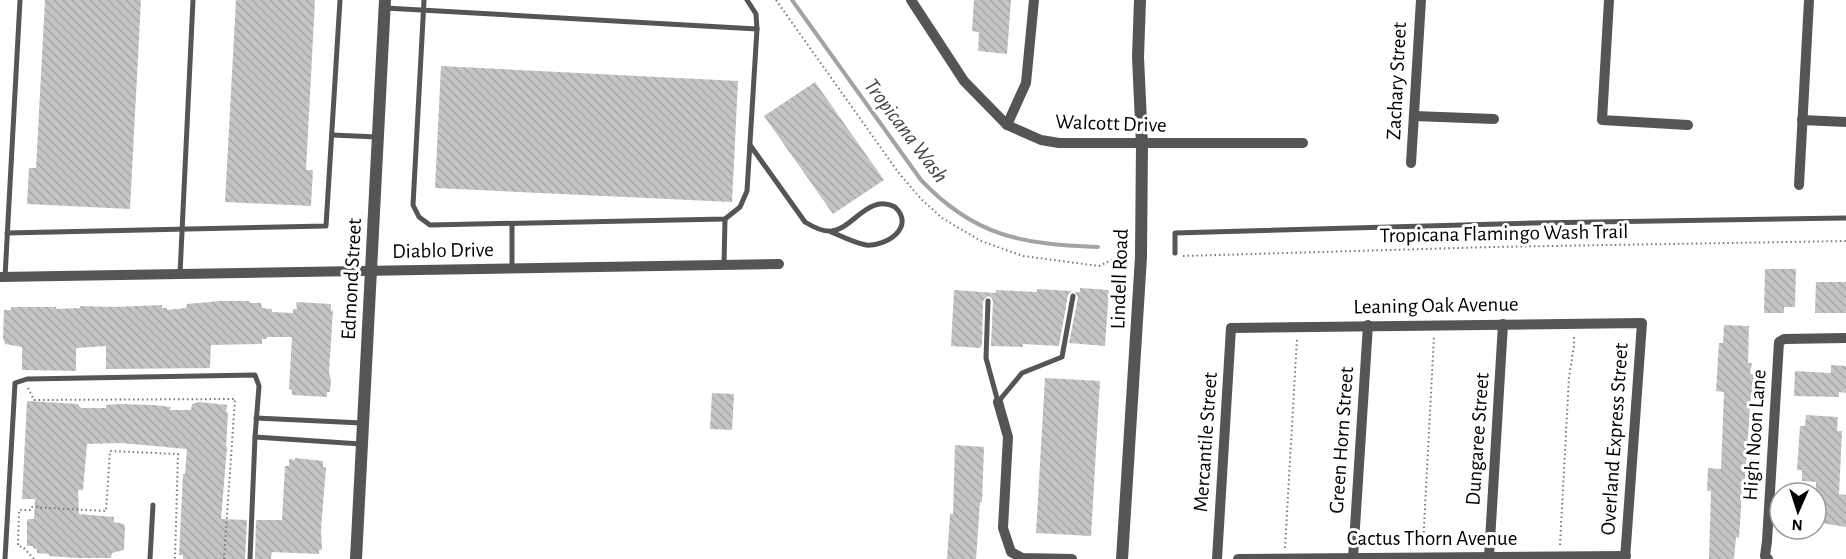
<svg xmlns="http://www.w3.org/2000/svg" width="1846" height="559" viewBox="0 0 1846 559" font-family="'Alegreya Sans',sans-serif">
<defs>
<pattern id="building-back-hatch" width="6" height="6" patternUnits="userSpaceOnUse" patternTransform="scale(1.5)"><rect width="6" height="6" fill="#c4c4c4"/><path d="M-1 5l2 2M0 0l6 6M5-1l2 2" fill="none" stroke="#a7a7a7"/></pattern>
</defs>
<rect width="100%" height="100%" fill="#fff"/>
<g fill="none" stroke-linecap="round" stroke-linejoin="round">
<path stroke="#a3a3a3" stroke-width="4" d="M792,0l129,180c54,57 101,64 177,67"/>
</g>
<g fill="url(#building-back-hatch)">
<polygon points="45,0 141,0 130,209 27,204 29,168 36,168"/>
<polygon points="236,0 315,0 306,170 313,170 311,206 225,202"/>
<polygon points="974,0 1011,0 1007,54 978,51 979,32 972,31"/>
<polygon points="441,66 738,81 732,202 435,188"/>
<polygon points="815,82 884,180 833,214 764,116"/>
<polygon points="1765,269 1796,269 1795,307 1784,307 1784,313 1764,313"/>
<polygon points="1816,282 1846,282 1846,313 1815,313"/>
<polygon points="1080,288 1109,290 1105,346 1069,343 1078,297 1075,292 1080,292"/>
<polygon points="1037,289 1072,291 1068,295 1059,346 1023,344 1023,347 991,346 993,301 991,297 988,296 983,301 982,345 980,348 951,346 954,290 996,293 996,290 1037,292"/>
<polygon points="220,301 249,301 250,303 261,303 262,308 272,309 272,312 293,313 293,309 297,309 296,302 331,304 331,311 333,310 329,373 331,380 330,392 327,392 327,397 292,395 292,390 289,389 292,337 266,337 267,339 262,339 262,344 211,345 210,368 106,369 106,346 76,348 76,371 22,370 22,347 5,344 3,338 4,310 11,310 11,307 56,307 56,309 80,308 80,306 115,307 162,305 162,308 167,308 167,310 186,308 187,304"/>
<polygon points="1724,325 1749,326 1748,363 1752,363 1750,374 1755,375 1754,395 1751,394 1745,479 1743,479 1739,538 1736,537 1734,559 1709,559 1711,491 1707,491 1708,468 1721,469 1724,392 1716,391 1719,343 1723,343"/>
<polygon points="1831,365 1846,366 1846,393 1839,392 1839,397 1794,396 1795,371 1831,373"/>
<polygon points="1045,378 1100,381 1091,536 1036,533"/>
<polygon points="712,393 734,394 732,430 710,429"/>
<polygon points="27,401 78,404 81,408 106,408 106,405 120,404 154,405 171,407 170,410 191,410 192,404 199,402 227,405 226,412 228,412 226,446 227,447 221,519 247,520 245,559 183,559 183,555 179,555 183,474 185,474 187,449 121,443 87,444 83,490 78,490 79,514 114,517 114,522 124,524 125,527 124,550 112,553 111,558 78,558 49,556 49,554 37,553 37,549 33,548 33,546 27,546 27,521 28,519 34,519 35,499 22,499"/>
<polygon points="1806,415 1838,417 1837,431 1842,431 1839,494 1846,495 1846,527 1816,522 1816,482 1802,481 1802,470 1797,470 1800,426 1805,426"/>
<polygon points="955,445 984,447 982,502 980,502 976,559 947,559 950,514 953,514"/>
<polygon points="295,458 323,461 323,467 326,468 321,530 322,550 319,550 319,554 272,552 271,559 255,559 256,520 282,520 285,466 289,466 289,459 295,460"/>
</g>
<g fill="none" stroke-linecap="round" stroke-linejoin="round">
<g stroke="#777" stroke-width="2" stroke-dasharray="1.5 3" stroke-linecap="butt">
<polyline points="776,0 898,172 921,199 942,218 981,241 1023,256 1099,266 1118,257"/>
<polyline points="1183,256 1492,247 1846,241"/>
<polyline points="28,388 34,400 235,399 224,559"/>
<polyline points="1560,545 1569,377 1574,346 1574,335"/>
<polyline points="1423,546 1434,336"/>
<polyline points="1285,548 1297,338"/>
<polyline points="34,559 23,547 18,546 19,510 31,510 32,507 106,511 110,451 178,454 175,559"/>
</g>
<g stroke="#555" stroke-width="5">
<polyline points="424,0 413,205 419,217 430,225 725,219 740,207 747,191 757,29"/>
<polyline points="385,8 757,29 756,14 747,0"/>
<polyline points="332,135 378,137"/>
<path d="M750,145l55,77c8,5 18,10 27,9 20,-2 37,-38 63,-24 21,20 -9,40 -29,38 -12,-2 -25,-9 -37,-14"/>
<polyline points="7,233 326,226 340,0"/>
<polyline points="1175,253 1175,233 1533,223 1846,218"/>
<polyline points="724,265 725,219"/>
<polyline points="512,268 512,224"/>
<polyline points="180,274 193,0"/>
<polyline points="5,277 20,0"/>
<polyline points="988,301 986,358 998,402"/>
<polyline points="998,402 1022,373 1062,357 1073,296"/>
<polyline points="256,418 362,423"/>
<polyline points="255,437 361,444"/>
<polyline points="5,559 15,383 27,379 255,375 259,386 255,437 250,559"/>
<polyline points="150,559 153,505"/>
</g>
<g stroke="#555" stroke-width="10">
<polyline points="911,0 964,81 1007,125 1041,140 1059,143 1303,143"/>
<polyline points="1609,0 1602,120 1688,125"/>
<polyline points="1414,116 1494,119"/>
<polyline points="1802,120 1846,122"/>
<polyline points="1007,125 1026,83 1034,0"/>
<polyline points="1411,163 1421,0"/>
<polyline points="1799,185 1809,0"/>
<polyline points="0,277 779,264"/>
<polyline points="998,402 1008,437 1003,528 1011,552 1022,558 1072,559"/>
<polyline points="1489,557 1503,324"/>
<polyline points="1353,558 1368,325"/>
<polyline points="1217,559 1231,328 1642,323 1625,559"/>
<polyline points="1238,559 1626,556"/>
<polyline points="1768,559 1765,556 1767,541 1779,342 1784,339 1846,338"/>
</g>
<g stroke="#555" stroke-width="12">
<polyline points="356,559 385,0"/>
<polyline points="1122,559 1141,257 1142,144 1138,57 1140,0"/>
</g>
</g>
<g text-anchor="middle" stroke-width="6" stroke-linejoin="round" paint-order="stroke">
<g font-size="21" fill="#000" stroke="#fff">
<text transform="translate(1396 81) rotate(-87)" y="7">Zachary Street</text>
<text transform="translate(1111 123) rotate(2)" y="7">Walcott Drive</text>
<text transform="translate(1504 233) rotate(-1)" y="7">Tropicana Flamingo Wash Trail</text>
<text transform="translate(443 250) rotate(-1)" y="7">Diablo Drive</text>
<text transform="translate(351 279) rotate(-87)" y="7">Edmond Street</text>
<text transform="translate(1119 279) rotate(-88)" y="7">Lindell Road</text>
<text transform="translate(1436 305) rotate(-1)" y="7">Leaning Oak Avenue</text>
<text transform="translate(1754 435) rotate(-86)" y="7">High Noon Lane</text>
<text transform="translate(1477 439) rotate(-86)" y="7">Dungaree Street</text>
<text transform="translate(1614 439) rotate(-86)" y="7">Overland Express Street</text>
<text transform="translate(1341 440) rotate(-86)" y="7">Green Horn Street</text>
<text transform="translate(1205 442) rotate(-86)" y="7">Mercantile Street</text>
<text x="1432" y="545">Cactus Thorn Avenue</text>
</g>
<g font-size="22" font-style="italic" fill="#444" stroke="#fff">
<text transform="translate(907 130) rotate(53)" y="8">Tropicana Wash</text>
</g>
</g>
<g transform="translate(1798 511) rotate(183)"><circle r="28" fill="#ffffff" stroke="#999999" stroke-width="1.5"/>
<path d="M0-4.5L10 22L0 15L-10 22Z" fill="#000000"/>
<text y="-9" font-size="16" font-weight="bold" text-anchor="middle" fill="#000000">N</text>
</g>
</svg>
